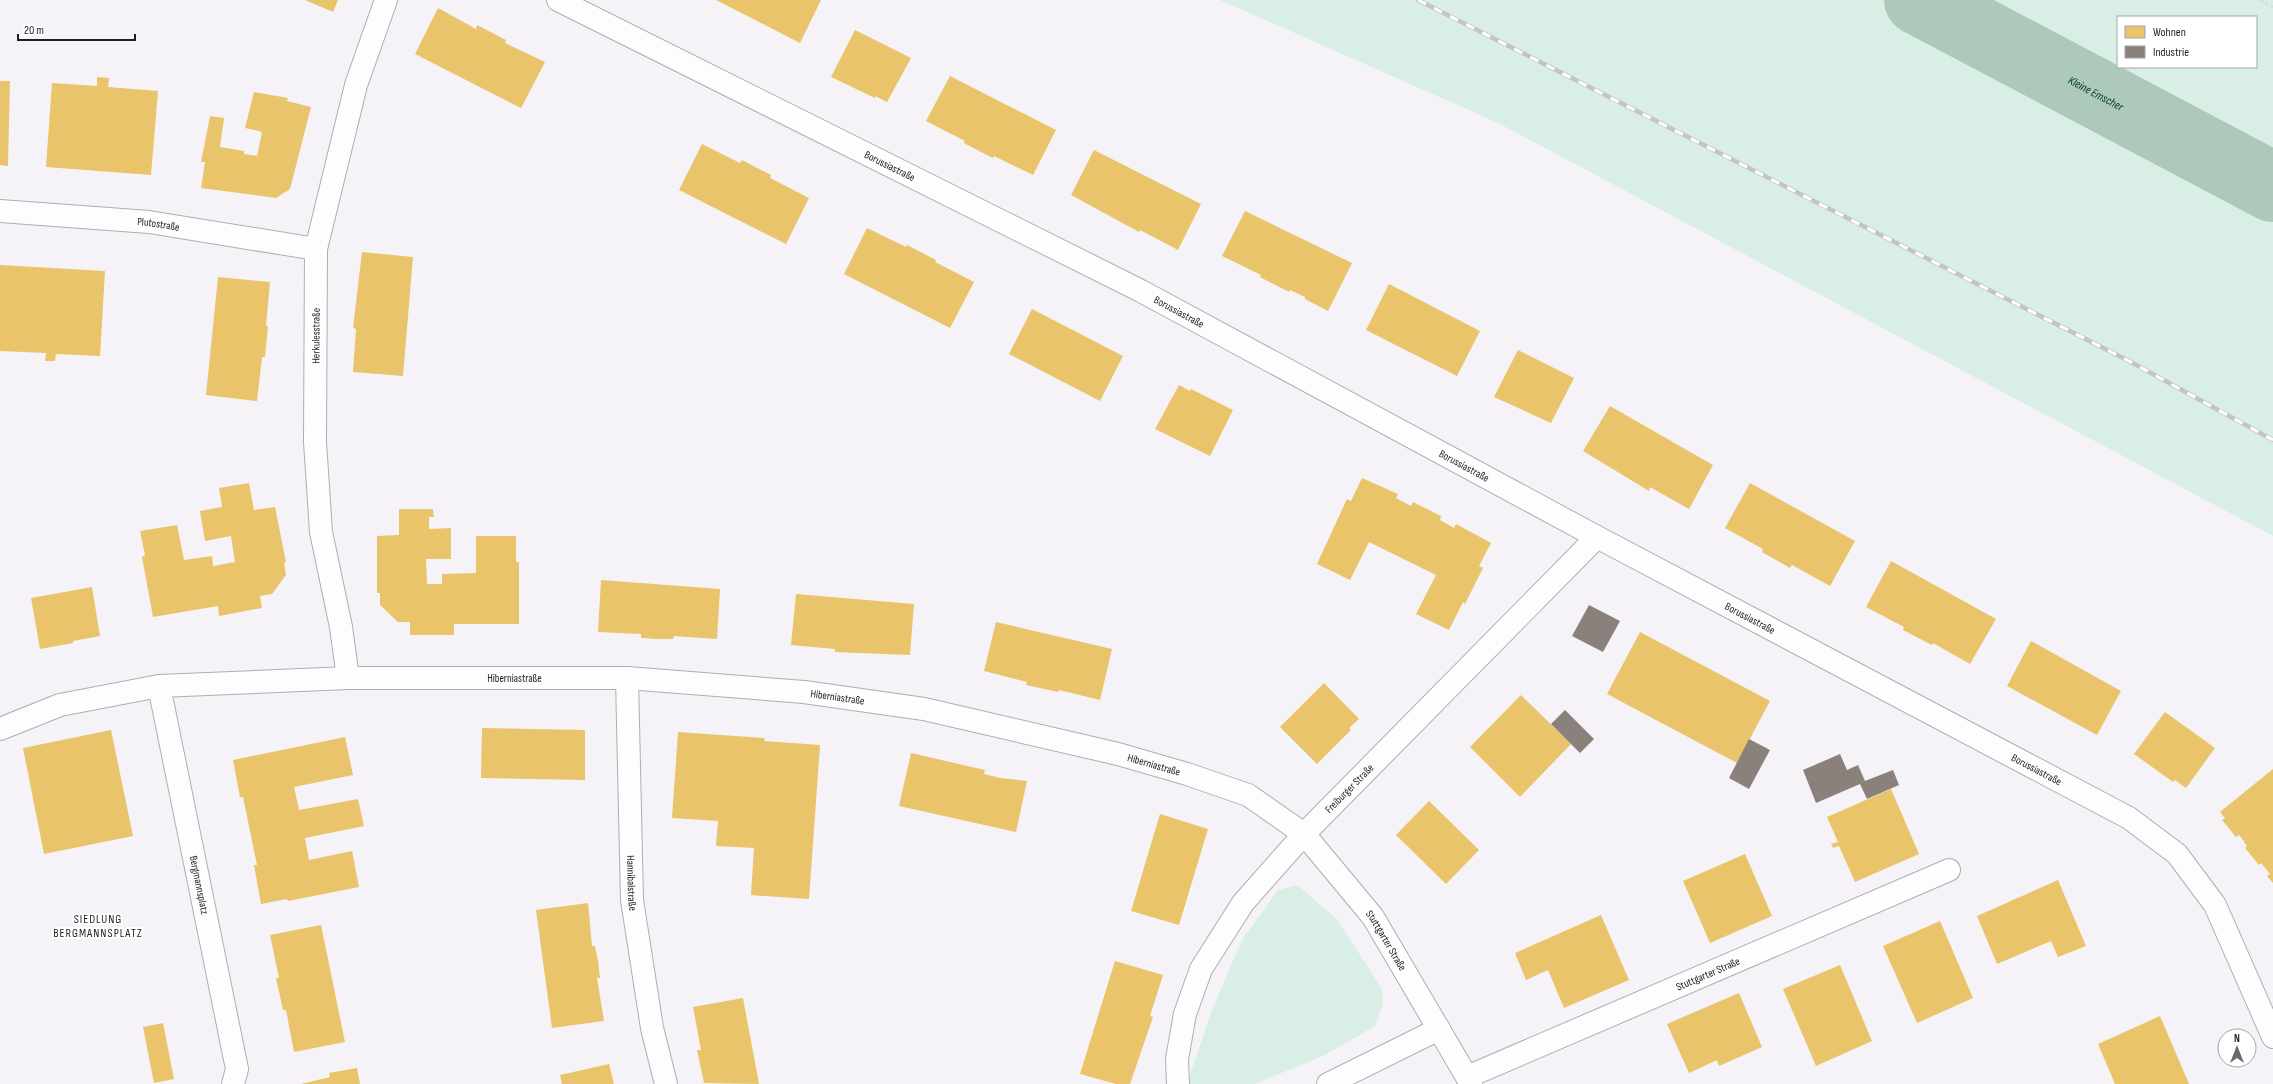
<svg xmlns="http://www.w3.org/2000/svg" width="2273" height="1084" viewBox="0 0 2273 1084" font-family="'Sofia Sans Condensed',sans-serif">
<rect width="100%" height="100%" fill="#f5f3f7"/>
<g fill="#d9efe5" fill-rule="evenodd">
<path d="M1220,0h1053v536l-775,-413zM2118,17h138v50h-138z"/>
<polygon points="1297,885 1337,919 1382,989 1383,1004 1375,1026 1325,1055 1255,1084 1190,1084 1190,1075 1212,1010 1242,940 1278,890"/>
</g>
<g fill="#e9c46a">
<polygon points="305,0 338,0 333,12"/>
<polygon points="716,0 821,0 800,43"/>
<polygon points="438,8 476,29 477,25 506,40 505,43 545,62 521,108 415,54"/>
<polygon points="855,30 911,58 887,102 875,96 875,98 831,77"/>
<polygon points="950,76 1056,130 1033,175 994,156 993,158 979,151 964,143 965,141 926,121"/>
<polygon points="97,77 109,78 108,87 158,91 151,175 46,167 52,83 97,86"/>
<polygon points="0,81 10,81 8,166 0,165"/>
<polygon points="254,92 288,98 287,101 311,107 290,189 276,198 201,188 205,162 201,162 210,116 224,118 220,147 244,151 244,154 257,156 262,132 245,128"/>
<polygon points="702,144 740,163 742,160 771,175 770,178 809,198 786,244 679,190"/>
<polygon points="1094,150 1201,204 1178,250 1140,230 1139,232 1071,195"/>
<polygon points="1245,211 1352,263 1328,311 1305,299 1305,297 1290,290 1289,292 1260,277 1261,275 1222,256"/>
<polygon points="867,228 906,247 907,245 936,260 935,262 974,282 950,328 844,274"/>
<polygon points="362,252 413,257 403,376 353,372 356,329 353,328"/>
<polygon points="0,265 105,271 100,356 56,354 55,361 45,361 46,353 0,351"/>
<polygon points="218,277 270,282 266,326 268,326 265,357 262,357 257,401 206,395"/>
<polygon points="1389,284 1480,331 1457,376 1366,330"/>
<polygon points="1032,309 1123,356 1100,401 1009,354"/>
<polygon points="1518,350 1574,378 1551,423 1494,397"/>
<polygon points="1179,385 1190,391 1191,389 1233,410 1210,456 1155,429"/>
<polygon points="1610,406 1713,465 1689,509 1650,487 1649,491 1583,451"/>
<polygon points="1362,478 1398,494 1396,498 1411,506 1413,502 1441,516 1440,520 1454,528 1456,524 1491,543 1479,566 1483,568 1465,604 1463,602 1449,630 1416,614 1436,575 1369,542 1350,580 1317,564 1347,499 1351,501"/>
<polygon points="249,483 254,510 275,507 286,562 284,563 286,575 272,594 260,596 262,608 219,616 218,606 153,617 142,557 145,555 140,531 177,525 184,560 212,556 213,566 235,562 231,536 205,541 200,511 222,507 219,488"/>
<polygon points="1750,483 1855,541 1830,586 1792,565 1790,568 1762,552 1763,549 1725,528"/>
<polygon points="399,509 433,509 434,517 429,517 429,529 451,528 451,559 426,559 427,584 442,584 442,574 476,573 476,536 516,536 516,562 519,562 519,624 454,624 454,635 410,635 410,622 398,622 380,605 380,593 377,593 377,536 399,535"/>
<polygon points="1891,561 1996,619 1970,664 1933,643 1932,645 1903,630 1904,627 1866,607"/>
<polygon points="601,580 720,589 717,639 674,636 673,639 658,639 641,638 641,634 598,632"/>
<polygon points="92,587 100,636 73,641 73,643 40,649 31,598"/>
<polygon points="796,594 914,604 910,655 835,652 835,649 791,645"/>
<polygon points="996,622 1112,649 1100,700 1059,690 1058,692 1026,685 1027,682 984,671"/>
<polygon points="1640,632 1770,701 1737,763 1607,694"/>
<polygon points="2031,641 2121,691 2097,735 2007,686"/>
<polygon points="1324,683 1359,719 1349,728 1351,730 1317,764 1280,727"/>
<polygon points="1521,695 1571,744 1520,797 1470,747"/>
<polygon points="2165,712 2215,748 2186,788 2175,780 2173,782 2134,754"/>
<polygon points="482,728 585,730 585,780 481,778"/>
<polygon points="111,730 133,836 44,854 23,748"/>
<polygon points="678,732 765,738 764,741 820,745 809,899 751,895 754,848 716,846 718,821 672,818"/>
<polygon points="345,737 353,775 294,787 299,810 358,799 364,826 305,838 309,860 352,851 359,887 288,901 287,899 261,904 254,865 257,865 243,797 240,797 233,760"/>
<polygon points="911,753 985,770 984,774 1000,778 1027,781 1016,832 899,806"/>
<polygon points="2273,769 2273,883 2267,876 2270,874 2261,863 2259,865 2245,848 2247,846 2243,840 2239,835 2236,837 2222,820 2225,818 2220,812"/>
<polygon points="1891,789 1919,854 1855,882 1839,846 1833,848 1831,844 1838,842 1827,817"/>
<polygon points="1429,801 1479,850 1446,884 1396,835"/>
<polygon points="1160,814 1208,829 1179,925 1131,911"/>
<polygon points="1745,854 1772,916 1710,943 1683,881"/>
<polygon points="2058,880 2086,946 2058,957 2051,941 1997,964 1977,916"/>
<polygon points="588,903 592,946 595,946 598,961 600,978 597,978 604,1021 552,1028 536,910"/>
<polygon points="1601,915 1629,980 1564,1008 1548,970 1526,980 1515,953"/>
<polygon points="1940,921 1973,998 1917,1023 1883,946"/>
<polygon points="321,925 345,1042 294,1052 286,1010 283,1010 276,978 279,978 270,935"/>
<polygon points="1115,961 1163,975 1150,1016 1153,1017 1130,1084 1116,1084 1080,1074"/>
<polygon points="1840,965 1872,1041 1816,1066 1783,989"/>
<polygon points="1739,993 1762,1047 1719,1066 1717,1060 1689,1073 1667,1024"/>
<polygon points="743,998 759,1084 704,1083 697,1050 701,1050 693,1007"/>
<polygon points="2160,1016 2189,1084 2115,1084 2098,1044"/>
<polygon points="163,1023 174,1079 154,1083 143,1027"/>
<polygon points="609,1064 614,1084 562,1084 560,1075"/>
<polygon points="357,1068 360,1084 301,1084 330,1077 329,1073"/>
</g>
<g fill="#8a817c">
<polygon points="1589,605 1620,621 1603,652 1572,636"/>
<polygon points="1565,710 1594,739 1580,753 1551,724"/>
<polygon points="1749,739 1770,750 1749,789 1729,778"/>
<polygon points="1840,754 1847,770 1858,765 1865,781 1893,770 1899,785 1867,799 1860,784 1816,803 1803,770"/>
</g>
<g fill="none" stroke-linecap="round" stroke-linejoin="round">
<path stroke="#adc9bc" stroke-width="70" id="s1" d="M1919,0l354,187"/>
<defs>
<g id="minor">
<path id="s2" d="M558,0l583,291 456,246 532,281 48,36 38,51 58,132"/>
<path id="s3" d="M0,211l149,11 167,27"/>
<path id="s4" d="M348,678l-7,-51 -20,-95 -6,-90 1,-193 40,-164 30,-85"/>
<path id="s5" d="M627,678l5,222 20,128 14,56"/>
<path id="s6" d="M159,686l78,383 -4,15"/>
<path id="s7" d="M0,729l60,-24 99,-19 189,-8h279l177,14 120,17 194,45 69,20 61,21 56,39 69,83 98,167"/>
<path id="s8" d="M1467,1077l482,-207"/>
<path id="s9" d="M1178,1084l-1,-25 8,-45 16,-45 42,-66 61,-69 293,-297"/>
<polyline points="1328,1084 1439,1029"/>
</g>
</defs>
<use href="#minor" stroke="#afadb1" stroke-width="24"/>
<polyline stroke="#dcdbdc" stroke-width="2.5" stroke-dasharray="3 3" stroke-linecap="butt" points="2260,0 2273,7"/>
<use href="#minor" stroke="#fefdfe" stroke-width="22"/>
<defs>
<polyline id="rail" points="1418,0 2129,361 2273,440"/>
</defs>
<use href="#rail" stroke="#c5c4c5" stroke-width="4.5"/>
<use href="#rail" stroke="#fff" stroke-width="3" stroke-dasharray="9" stroke-linecap="butt"/>
</g>
<g text-anchor="middle" stroke-width="4" stroke-linejoin="round" paint-order="stroke">
<g font-size="11" fill="#1e1d20" stroke="#fff">
<text dy="4" stroke="none"><textPath href="#s2" startOffset="371">Borussiastraße</textPath></text>
<text dy="4" stroke="none"><textPath href="#s3" startOffset="159">Plutostraße</textPath></text>
<text dy="4" stroke="none"><textPath href="#s2" startOffset="695">Borussiastraße</textPath></text>
<text dy="4" stroke="none"><textPath href="#s4" startOffset="345">Herkulesstraße</textPath></text>
<text dy="4" stroke="none"><textPath href="#s2" startOffset="1019">Borussiastraße</textPath></text>
<text dy="4" stroke="none"><textPath href="#s2" startOffset="1343">Borussiastraße</textPath></text>
<text dy="4" stroke="none"><textPath href="#s7" startOffset="521">Hiberniastraße</textPath></text>
<text dy="4" stroke="none"><textPath href="#s7" startOffset="845">Hiberniastraße</textPath></text>
<text dy="4" stroke="none"><textPath href="#s7" startOffset="1169">Hiberniastraße</textPath></text>
<text dy="4" stroke="none"><textPath href="#s2" startOffset="1667">Borussiastraße</textPath></text>
<text dy="4" stroke="none"><textPath href="#s9" startOffset="353">Freiburger Straße</textPath></text>
<text dy="4" stroke="none"><textPath href="#s5" startOffset="205">Hannibalstraße</textPath></text>
<text dy="4" stroke="none"><textPath href="#s6" startOffset="203">Bergmannsplatz</textPath></text>
<text dy="4" stroke="none"><textPath href="#s7" startOffset="1471">Stuttgarter Straße</textPath></text>
<text dy="4" stroke="none"><textPath href="#s8" startOffset="262">Stuttgarter Straße</textPath></text>
</g>
<g font-size="12" font-style="italic" fill="#003a26" stroke="#fff">
<text dy="4" stroke="none"><textPath href="#s1" startOffset="200">Kleine Emscher</textPath></text>
</g>
<g font-size="12" letter-spacing="1" fill="#1e1d20" stroke="#fff">
<text x="98" y="923">SIEDLUNG<tspan x="98" dy="14">BERGMANNSPLATZ</tspan></text>
</g>
</g>
<rect x="2117" y="16" width="140" height="52" fill="#ffffff" stroke="#a5a5a6"/>
<rect x="2125" y="26" width="20" height="12" fill="#e9c46a" stroke="#a5a5a6"/>
<text x="2153" y="36" font-size="12" fill="#1e1d20">Wohnen</text>
<rect x="2125" y="46" width="20" height="12" fill="#8a817c" stroke="#a5a5a6"/>
<text x="2153" y="56" font-size="12" fill="#1e1d20">Industrie</text>
<g transform="translate(2237 1048)"><circle r="19" fill="#ffffff" stroke="#a5a5a6"/>
<path d="M0-3L7 15L0 10L-7 15Z" fill="#69686b"/>
<text y="-6" font-size="11" font-weight="bold" text-anchor="middle" fill="#1e1d20">N</text>
</g>
<path d="M18 34v6h117v-6" fill="none" stroke="#1e1d20" stroke-width="2"/>
<text x="24" y="34" font-size="12" fill="#1e1d20" stroke="#ffffff" stroke-width="3" paint-order="stroke">20 m</text>
</svg>
